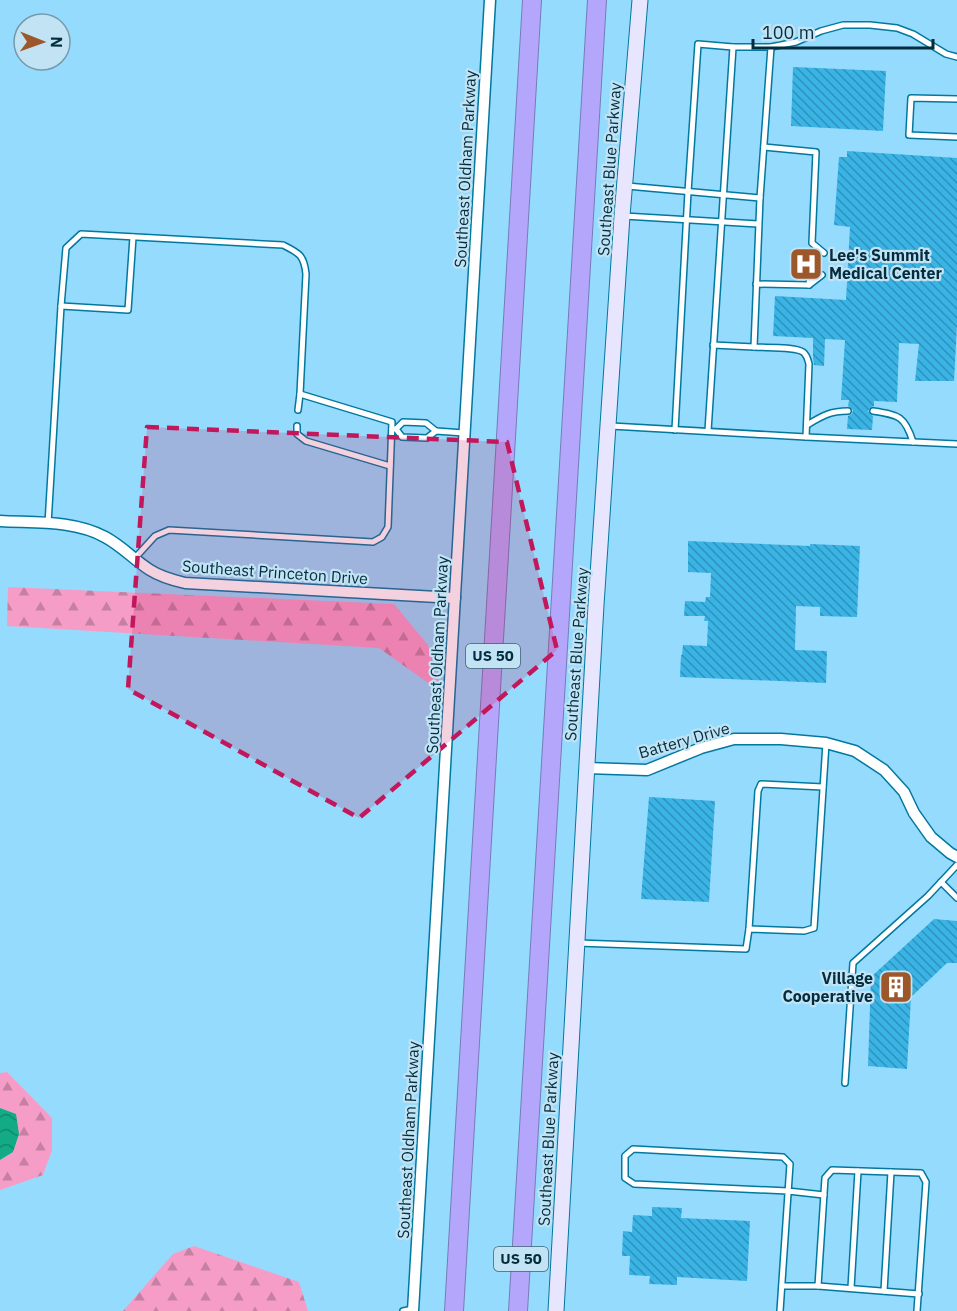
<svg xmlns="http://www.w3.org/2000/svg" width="957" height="1311" viewBox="0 0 957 1311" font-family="'IBM Plex Sans',sans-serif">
<defs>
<pattern id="forest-firs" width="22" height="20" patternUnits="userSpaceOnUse" patternTransform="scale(1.5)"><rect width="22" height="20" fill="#f69dc7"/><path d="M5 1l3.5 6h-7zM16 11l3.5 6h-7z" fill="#c580a3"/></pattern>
<pattern id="water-waves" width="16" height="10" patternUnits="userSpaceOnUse" patternTransform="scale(1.5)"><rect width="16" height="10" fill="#13aa86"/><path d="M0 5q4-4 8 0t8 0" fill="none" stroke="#0f8b6f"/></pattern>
<pattern id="building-back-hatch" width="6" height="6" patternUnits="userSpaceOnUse" patternTransform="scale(1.5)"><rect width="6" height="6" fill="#3ab3e5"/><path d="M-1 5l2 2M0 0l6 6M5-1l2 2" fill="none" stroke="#2f92bb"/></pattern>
</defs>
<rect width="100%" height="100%" fill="#95dbfe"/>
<g fill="url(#forest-firs)">
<polygon points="8,587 394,604 428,645 441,692 379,648 7,626"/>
<polygon points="7,1072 52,1118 52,1150 43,1175 0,1190 0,1160 13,1152 16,1114 0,1108 0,1073"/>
<polygon points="194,1246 299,1282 308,1311 123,1311 173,1254"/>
</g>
<polygon fill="url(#water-waves)" points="0,1108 16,1114 19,1134 13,1152 0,1160"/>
<g fill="url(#building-back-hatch)">
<polygon points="793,67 886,71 883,131 791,126"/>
<polygon points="847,151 957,158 957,325 954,381 915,381 919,344 899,343 897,402 874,401 874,406 870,408 868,411 870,414 873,416 872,430 847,429 848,416 852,414 853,410 848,406 849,400 841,400 845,340 825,339 824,366 814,365 813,358 813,338 773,336 775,296 846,300 850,227 834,225 839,157 847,157"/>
<polygon points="688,541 810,546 810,544 860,546 857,617 820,616 820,607 796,606 795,650 827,651 826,683 680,677 681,655 682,655 683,645 707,646 708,621 704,621 705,616 684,616 685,601 705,602 706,597 710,597 711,573 688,572"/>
<polygon points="649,797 715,801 709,902 641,899"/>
<polygon points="934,919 957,921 957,963 947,963 911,997 907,1069 868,1066 871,977"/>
<polygon points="652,1207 682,1208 681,1218 750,1221 747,1281 677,1277 677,1285 649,1284 650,1276 629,1275 630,1256 622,1256 623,1231 632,1232 633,1215 652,1216"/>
</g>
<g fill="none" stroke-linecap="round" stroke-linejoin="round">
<defs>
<g id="lane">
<polyline points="957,99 911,98 909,135 957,137"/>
<polyline points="764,147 816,152 812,243 824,253"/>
<polyline points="627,186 760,198"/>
<polyline points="624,216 758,224"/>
<polyline points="756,284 809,285 822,275"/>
<polyline points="809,285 810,275"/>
<polyline points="61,306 128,310 133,237"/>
<polyline points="713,345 754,347 760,198 771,47"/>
<path d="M754,347c11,1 40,-1 49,5 4,3 5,8 6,12l-3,73"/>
<polyline points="298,410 300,394"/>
<path d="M873,411c26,4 32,5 40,31"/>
<path d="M807,425c15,-9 23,-14 41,-14"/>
<polyline points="297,426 297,434 306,441 390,466"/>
<polyline points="611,426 806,437 957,444"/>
<polyline points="392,429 396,429 402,437 427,438 436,431 426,423 403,422 396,429"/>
<polyline points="675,430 688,192 698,44 733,47"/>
<polyline points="436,431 464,433"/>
<polyline points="708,431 733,47 771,47 796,42 821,31 843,25 870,25 897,28 913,34 946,54 957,57"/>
<path d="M48,524l13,-218 5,-58 15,-14 202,11c16,8 21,10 23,29l-6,120 92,28 -4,105 -6,10 -9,5 -204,-12 -14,6 -20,22"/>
<polyline points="941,882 957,898"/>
<polyline points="749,929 758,791 761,784 823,787"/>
<polyline points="578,943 746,949 749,929 804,931 814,928 826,743"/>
<polyline points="845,1083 853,963 928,896 957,865"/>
<polyline points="782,1286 818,1286 919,1294"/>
<polyline points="818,1286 825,1178 832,1170 921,1173 926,1182 917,1311"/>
<polyline points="851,1288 858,1171"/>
<polyline points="884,1291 891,1172"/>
<polyline points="403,1311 413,1309"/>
<polyline points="780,1311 790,1164 783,1157 633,1149 625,1156 625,1178 634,1184 788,1191 824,1195"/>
</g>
<g id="street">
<path d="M0,521c35,2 74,-1 105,16 17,9 29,23 45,33 11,7 22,10 35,13l270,15"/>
<polyline points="586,768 647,770 701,748 734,739 781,739 826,743 855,751 884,770 904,792 914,813 931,837 950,853 957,857"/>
<polyline points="413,1311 490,0"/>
</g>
<polyline id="secondary" points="556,1311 596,605 622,216 640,0"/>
<g id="highway">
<polyline points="454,1311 532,0"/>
<polyline points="518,1311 597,0"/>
</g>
</defs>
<use href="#lane" stroke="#02789f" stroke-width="8"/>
<use href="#street" stroke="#02789f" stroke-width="13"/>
<use href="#secondary" stroke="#02789f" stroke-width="17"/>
<use href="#highway" stroke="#767cb9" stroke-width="20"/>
<use href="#lane" stroke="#fff" stroke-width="5"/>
<use href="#street" stroke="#fff" stroke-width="10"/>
<use href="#secondary" stroke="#e8e5fe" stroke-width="15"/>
<use href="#highway" stroke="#b4a7fb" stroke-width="18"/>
</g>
<path fill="#c2185b" fill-opacity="0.2" stroke="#c2185b" stroke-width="4.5" stroke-dasharray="12 8" stroke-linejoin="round" d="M147,427l360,15 50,208 -198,168 -231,-129z"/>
<defs>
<symbol id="hospital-square" viewBox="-11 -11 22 22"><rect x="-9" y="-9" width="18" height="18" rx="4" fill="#9c572b" stroke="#c1e3f4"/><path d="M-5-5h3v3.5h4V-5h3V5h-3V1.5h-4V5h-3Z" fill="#fff"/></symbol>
<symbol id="building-square" viewBox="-11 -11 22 22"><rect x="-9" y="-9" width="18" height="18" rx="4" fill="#9c572b" stroke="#c1e3f4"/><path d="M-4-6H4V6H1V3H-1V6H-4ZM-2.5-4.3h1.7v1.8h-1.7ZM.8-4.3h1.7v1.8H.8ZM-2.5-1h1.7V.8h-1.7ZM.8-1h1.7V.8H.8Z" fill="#fff"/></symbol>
</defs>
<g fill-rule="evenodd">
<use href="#hospital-square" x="787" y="245" width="38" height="38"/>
<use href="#building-square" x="877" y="968" width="38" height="38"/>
</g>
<g text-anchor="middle" stroke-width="4.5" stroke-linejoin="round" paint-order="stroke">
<g fill="#c1e3f4" stroke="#3c6475" stroke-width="1.5">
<rect x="466" y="644" width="54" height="24" rx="4.5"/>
<rect x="494" y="1247" width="54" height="24" rx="4.5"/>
</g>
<g font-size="15" font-weight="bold" fill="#032d3e">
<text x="493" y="661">US 50</text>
<text x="521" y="1264">US 50</text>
</g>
<g font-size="16" fill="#032d3e" stroke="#c1e3f4">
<text transform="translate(465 169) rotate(-87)" y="6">Southeast Oldham Parkway</text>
<text transform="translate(609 169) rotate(-86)" y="6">Southeast Blue Parkway</text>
<text transform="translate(275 572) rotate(4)" y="6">Southeast Princeton Drive</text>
<text transform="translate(576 654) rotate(-86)" y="6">Southeast Blue Parkway</text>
<text transform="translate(437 655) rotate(-87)" y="6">Southeast Oldham Parkway</text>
<text transform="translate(684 740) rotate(-16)" y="6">Battery Drive</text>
<text transform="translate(548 1139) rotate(-87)" y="6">Southeast Blue Parkway</text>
<text transform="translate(408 1140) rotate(-87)" y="6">Southeast Oldham Parkway</text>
</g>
<g font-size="16" font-weight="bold" fill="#032d3e" stroke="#c1e3f4" text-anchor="start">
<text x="829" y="261">Lee's Summit<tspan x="829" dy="18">Medical Center</tspan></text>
<text x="873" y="984" text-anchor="end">Village<tspan x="873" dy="18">Cooperative</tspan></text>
</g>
</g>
<g transform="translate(42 42) rotate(91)"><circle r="28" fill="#c1e3f4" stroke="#759aab" stroke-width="1.5"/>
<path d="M0-4.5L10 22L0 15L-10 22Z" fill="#9c572b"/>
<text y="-9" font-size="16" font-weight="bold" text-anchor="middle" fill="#032d3e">N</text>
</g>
<path d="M753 39v9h180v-9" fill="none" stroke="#032d3e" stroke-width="3"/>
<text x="762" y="39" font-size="18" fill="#032d3e" stroke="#c1e3f4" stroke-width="4.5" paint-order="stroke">100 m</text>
</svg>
